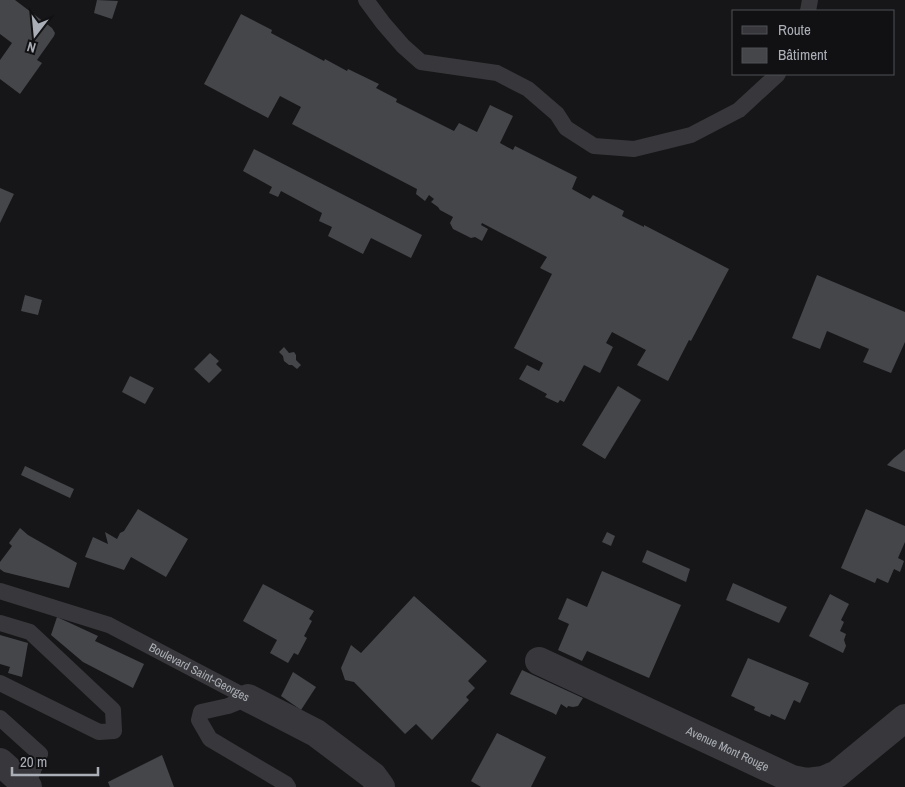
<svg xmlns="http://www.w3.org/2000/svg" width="905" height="787" viewBox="0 0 905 787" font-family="'Archivo Narrow',sans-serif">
<rect width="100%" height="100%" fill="#161618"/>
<g fill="#45464a">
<polygon points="0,0 15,0 52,28 55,33 54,36 37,60 42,63 20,94 0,79 0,60 12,43 0,34"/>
<polygon points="97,0 118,1 112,19 94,13"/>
<polygon points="241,14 272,30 271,33 324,61 325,59 347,71 348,69 379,84 376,88 397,99 396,102 454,131 459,123 477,132 490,105 513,116 500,143 513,150 515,146 577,177 572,189 590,199 593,195 624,211 622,216 644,227 644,225 729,269 691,341 689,340 668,381 637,365 646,350 612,332 606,343 613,347 600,373 584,365 564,402 560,400 558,403 545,397 547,394 519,379 527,365 539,371 543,363 514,348 552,274 540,268 547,257 482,223 481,225 488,229 482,241 475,237 471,238 453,229 450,223 453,217 440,210 438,207 431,202 434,199 429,195 425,201 416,194 417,189 292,124 301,107 280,96 268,118 204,84"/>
<polygon points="254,149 422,235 411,258 371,238 363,254 328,236 332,227 319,221 322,213 281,191 278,197 269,193 272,187 243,171"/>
<polygon points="0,188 14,194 0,223"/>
<polygon points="817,275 905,312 905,342 891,373 863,362 869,349 827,331 820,349 792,338"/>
<polygon points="25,295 42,300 38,315 21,311"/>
<polygon points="284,347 289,353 294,352 296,355 296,360 301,365 297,369 292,365 289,365 284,361 283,356 279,352"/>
<polygon points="210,353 219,361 216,364 222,370 209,383 194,369"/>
<polygon points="130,376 154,388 145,404 122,392"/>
<polygon points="618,386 641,400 605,459 582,445"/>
<polygon points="905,449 905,472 887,465 894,458"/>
<polygon points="25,466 74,489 70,498 21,475"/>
<polygon points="138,509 188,539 166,577 131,557 124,570 85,557 93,537 108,544 105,532 117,539 120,533 124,531"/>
<polygon points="866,509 905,526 905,542 898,558 904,561 900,572 894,569 888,583 877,578 875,583 841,568"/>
<polygon points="20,528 28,535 77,563 69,588 4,572 0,569 0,562 12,546 9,543"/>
<polygon points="607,532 615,536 611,546 602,542"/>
<polygon points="647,550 690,569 686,582 642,562"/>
<polygon points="602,571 681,605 649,678 587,651 582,661 558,650 569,624 558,619 567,598 587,607"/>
<polygon points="733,583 787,607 779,623 726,600"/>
<polygon points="263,584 314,611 309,619 312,621 304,636 307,638 298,655 294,653 288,663 270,653 277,640 243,621"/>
<polygon points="830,594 849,604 841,620 844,622 840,631 846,634 844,640 846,646 843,653 809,636"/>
<polygon points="414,596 487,661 468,681 475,688 466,697 469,700 432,740 416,724 405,734 354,682 345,680 341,668 351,645 361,653"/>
<polygon points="57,617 98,636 95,641 144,664 133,688 83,662 51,635"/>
<polygon points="0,635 28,643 22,677 8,673 10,667 0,664"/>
<polygon points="748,658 809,683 800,703 794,700 785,720 771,714 770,717 754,710 755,707 731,696"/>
<polygon points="522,670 583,698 578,706 573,707 568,706 567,708 561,704 556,715 553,713 510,694"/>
<polygon points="293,672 316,687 301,710 281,696"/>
<polygon points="497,733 546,757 531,787 481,787 471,781"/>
<polygon points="162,755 174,787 110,787 108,782"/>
</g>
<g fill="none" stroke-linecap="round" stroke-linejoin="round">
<g stroke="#38383c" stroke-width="16">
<polyline points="366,0 383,23 403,46 421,62 497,73 528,89 557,114 566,128 594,146 634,149 691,135 739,110 778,74"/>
<polyline points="808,11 810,0"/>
<path id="s1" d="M0,591l109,34 139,73"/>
<polyline points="0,623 30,632 113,710 114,731 99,732 0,683"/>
<polyline points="248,698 228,706 201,712 199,720 210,739 286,784 288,787"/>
<polyline points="0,718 40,754 27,785"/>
</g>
<g stroke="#38383c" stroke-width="28">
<path id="s2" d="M539,661l253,118 15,3 16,-2 14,-6 68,-56"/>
<polyline points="248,698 316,733 373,776 381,787"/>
<polyline points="0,762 28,787"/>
</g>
</g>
<g text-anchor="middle" stroke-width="5" stroke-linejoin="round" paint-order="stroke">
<g font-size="12" fill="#aaaeb6" stroke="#111113">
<text dy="4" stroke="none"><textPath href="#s1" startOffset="216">Boulevard Saint-Georges</textPath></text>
<text dy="4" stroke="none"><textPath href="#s2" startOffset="208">Avenue Mont Rouge</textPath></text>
</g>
</g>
<rect x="732" y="10" width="162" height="65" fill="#111113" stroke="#4e5054"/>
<rect x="742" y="26" width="25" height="8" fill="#38383c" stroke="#4e5054"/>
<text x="778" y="35" font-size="15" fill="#aaaeb6">Route</text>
<rect x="742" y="48" width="25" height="15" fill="#45464a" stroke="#4e5054"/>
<text x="778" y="60" font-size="15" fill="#aaaeb6">Bâtiment</text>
<g transform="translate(35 35) rotate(196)" stroke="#111113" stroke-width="4" paint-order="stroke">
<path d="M0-4L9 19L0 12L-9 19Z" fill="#aaaeb6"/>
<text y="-8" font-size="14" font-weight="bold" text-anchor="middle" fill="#aaaeb6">N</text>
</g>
<path d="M12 767v8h86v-8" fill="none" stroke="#aaaeb6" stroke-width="2.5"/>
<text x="20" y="767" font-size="15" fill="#aaaeb6" stroke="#111113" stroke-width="4" paint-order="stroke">20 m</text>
</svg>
